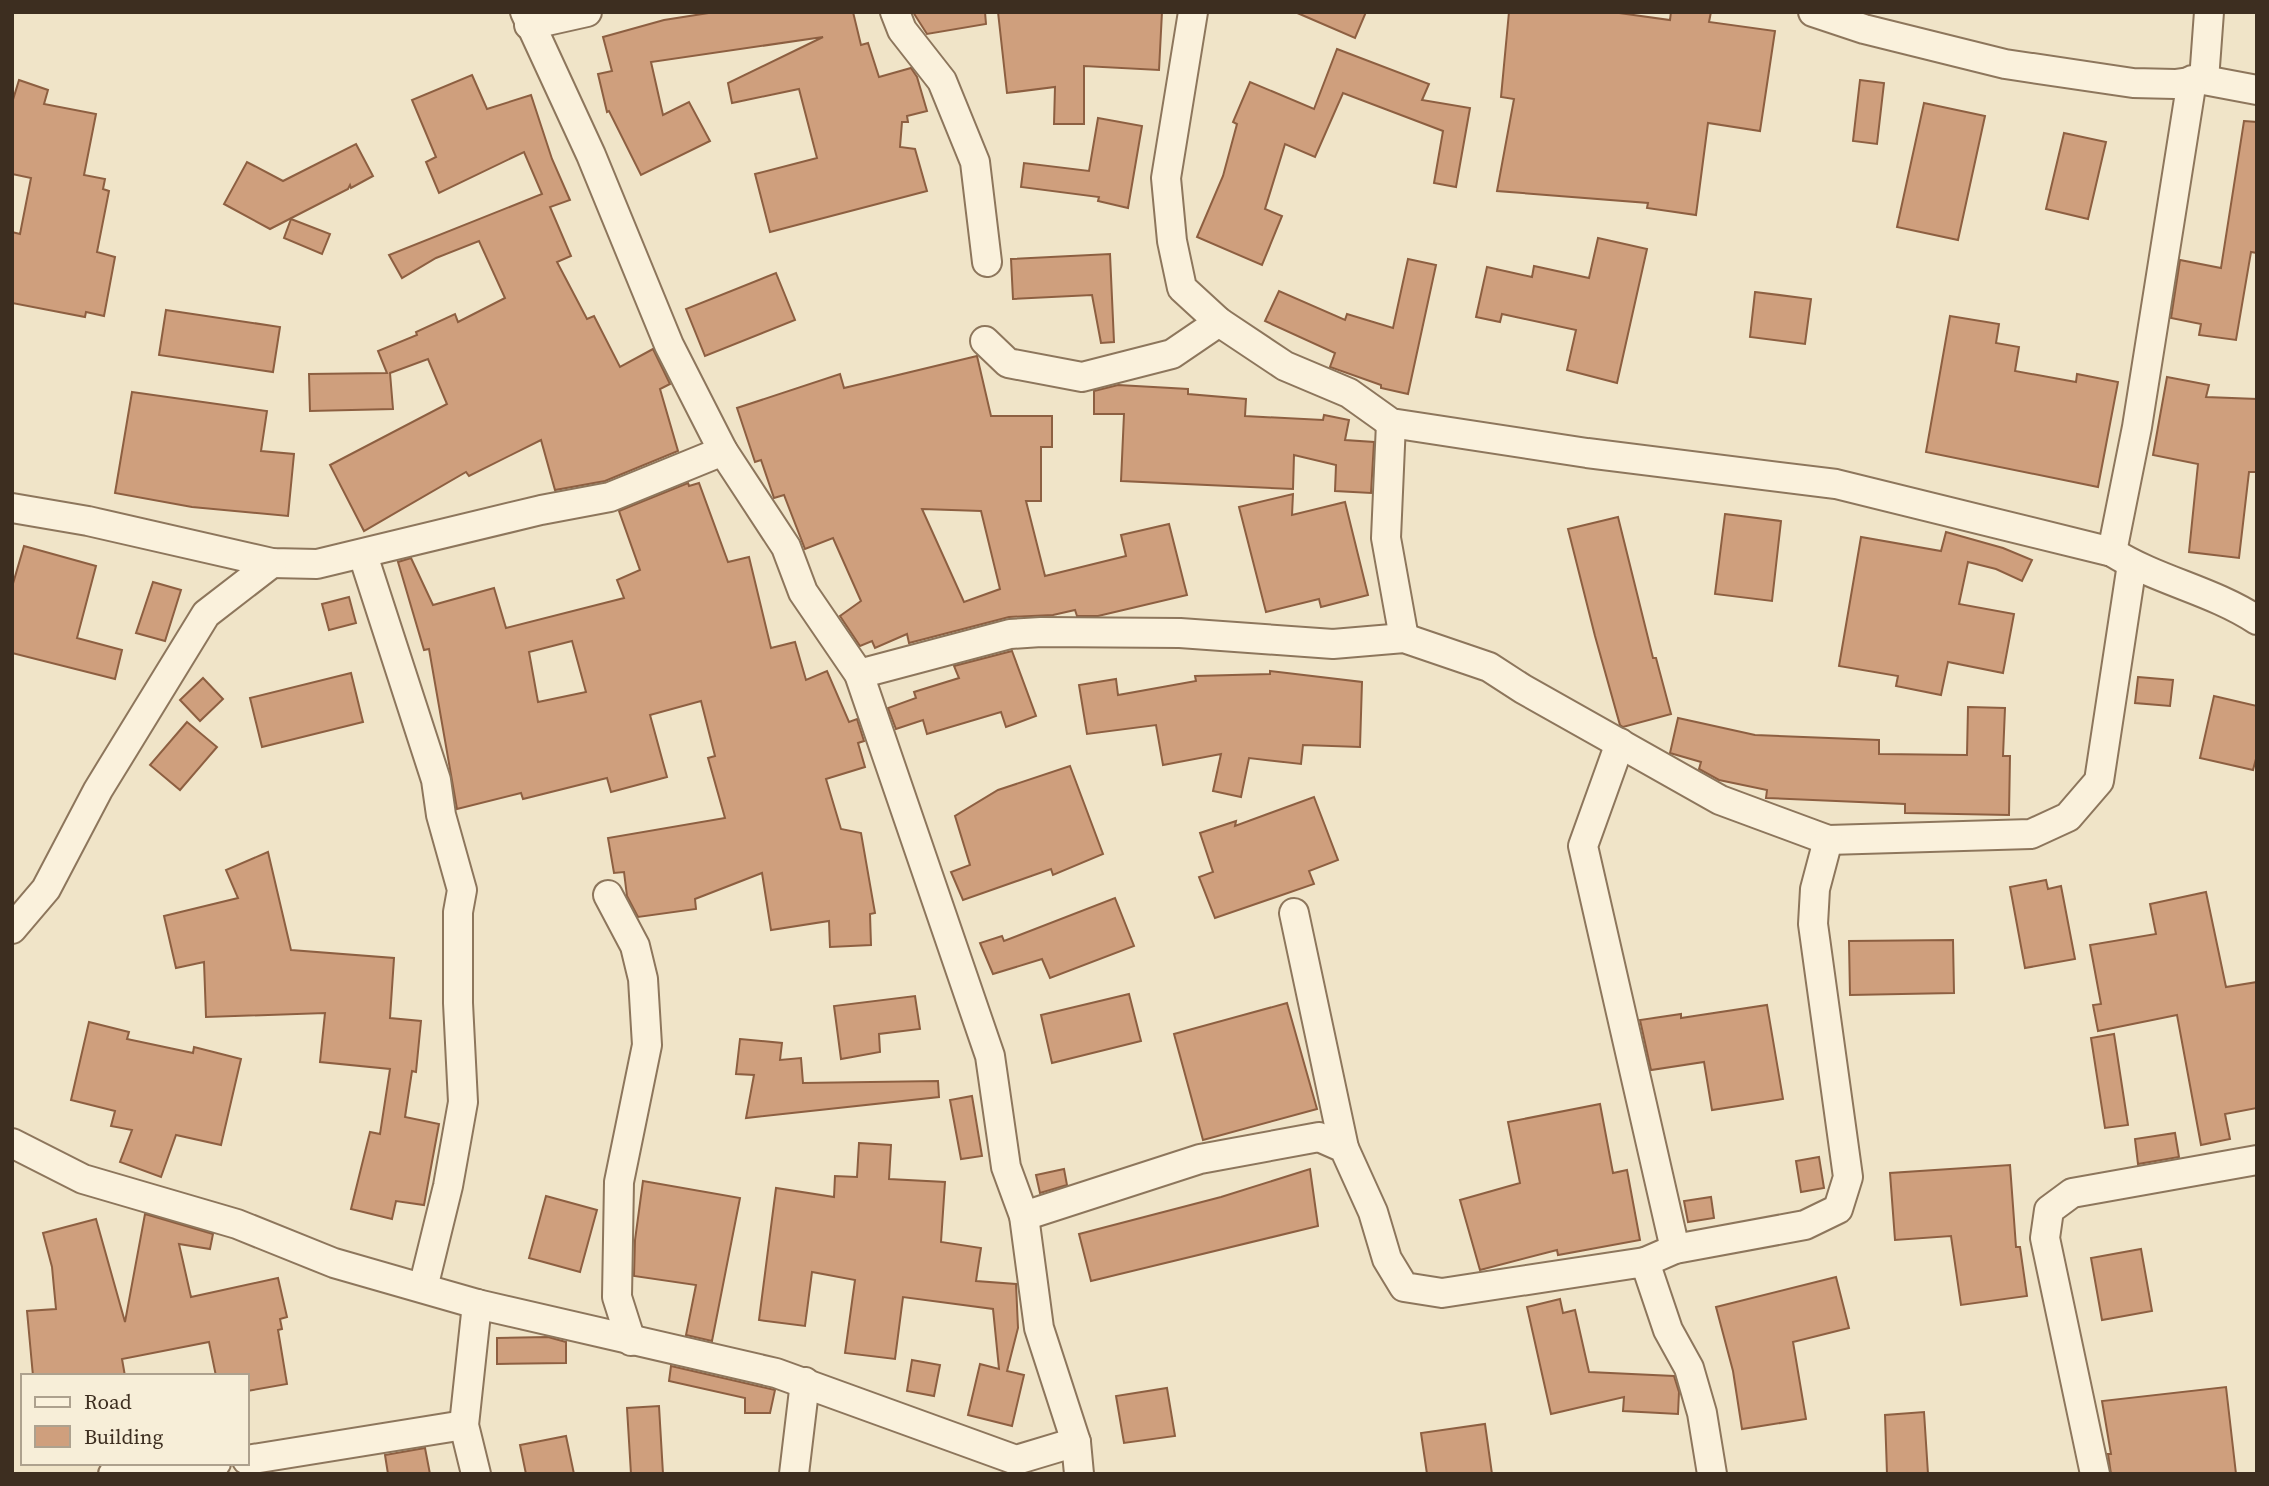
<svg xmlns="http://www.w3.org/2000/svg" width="2269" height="1486" viewBox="0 0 2269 1486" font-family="'Source Serif 4',serif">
<rect width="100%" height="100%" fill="#f0e4c8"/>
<g fill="#cf9f7d" stroke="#8d5f41" stroke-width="2" fill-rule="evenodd">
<polygon points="715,12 853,12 861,45 868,43 879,77 911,68 917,77 927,111 907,116 908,122 902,122 900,147 915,149 927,191 770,232 755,174 817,158 799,89 732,103 728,83 823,37 651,62 663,115 689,102 710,141 641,175 609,111 607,112 598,74 612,71 603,37 664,20"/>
<polygon points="913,12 985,12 986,24 927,34"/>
<polygon points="998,12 1162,12 1159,70 1084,66 1084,124 1054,124 1055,87 1007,93"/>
<polygon points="1295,12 1366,12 1355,38"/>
<polygon points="1509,12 1612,12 1670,20 1671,12 1711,12 1709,22 1775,31 1760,131 1708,123 1696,215 1647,208 1648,203 1497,191 1514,99 1501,97"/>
<polygon points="1337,49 1429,84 1422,100 1470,108 1456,187 1434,183 1443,131 1343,93 1315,157 1285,144 1265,209 1282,216 1262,265 1197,237 1223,176 1237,124 1233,122 1250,82 1314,109"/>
<polygon points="472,75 487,109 531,95 552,159 570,200 550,207 571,256 557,262 587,319 594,316 620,367 653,349 670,384 660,389 678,451 605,481 555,490 541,440 469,476 466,472 364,531 330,465 447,404 428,359 390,373 393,409 310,411 309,374 387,373 378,351 417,335 416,332 455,314 458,322 505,298 479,241 436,258 402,278 389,255 542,194 524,152 439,193 426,162 436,157 412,100"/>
<polygon points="19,80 48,90 44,104 96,114 84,175 105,179 103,189 109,191 97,252 115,257 104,316 86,312 85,317 12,303 12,232 20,234 31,178 12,174 12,103"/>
<polygon points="1860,80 1884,83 1877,144 1853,141"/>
<polygon points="1924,103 1985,116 1958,240 1897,227"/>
<polygon points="1098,118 1142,126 1128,208 1098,201 1099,197 1021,187 1024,163 1089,171"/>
<polygon points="2244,121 2257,122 2257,253 2251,252 2236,340 2199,335 2201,324 2171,318 2180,260 2221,268"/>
<polygon points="2064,133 2106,142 2088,219 2046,209"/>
<polygon points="356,144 373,176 351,188 350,185 348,189 270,229 224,204 247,162 283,181"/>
<polygon points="291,219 330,234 322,254 284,238"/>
<polygon points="1598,238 1647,249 1617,383 1567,370 1576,330 1502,314 1500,322 1476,317 1487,267 1532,277 1534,266 1589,278"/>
<polygon points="1110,254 1114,342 1101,343 1092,295 1013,299 1011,259"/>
<polygon points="1408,259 1436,265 1408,394 1381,388 1381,385 1330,367 1335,353 1265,321 1279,291 1345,320 1347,314 1393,328"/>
<polygon points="776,273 795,320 705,356 686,309"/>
<polygon points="1755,292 1811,299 1805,344 1750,337"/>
<polygon points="166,310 280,327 273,372 159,355"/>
<polygon points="1950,316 1999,324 1996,343 2019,347 2015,371 2076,382 2077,374 2118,382 2098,487 1926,452"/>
<path d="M977,356l14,60h61v31h-11v54h-15l19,75 81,-20 -5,-21 48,-11 18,71 -89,21h-21l-2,-6 -22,5 -44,2 -100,26 -2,-9 -32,14 -3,-7 -12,5 -20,-30 21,-15 -28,-63 -28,11 -21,-54 -10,3 -13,-38 -6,2 -18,-54 103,-34 4,14zM922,509l59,2 19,78 -36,13z"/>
<polygon points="2167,377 2209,385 2206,397 2257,399 2257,472 2249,472 2239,558 2189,552 2198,464 2153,455"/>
<polygon points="1118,385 1188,389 1188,394 1246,399 1245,416 1323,420 1324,415 1349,420 1345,440 1374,442 1371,493 1335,491 1336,465 1294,455 1293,489 1121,481 1124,414 1094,414 1094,391"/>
<polygon points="132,392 267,411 261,451 294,454 288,516 192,507 115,493"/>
<path d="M688,483l1,3 10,-3 29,79 21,-5 22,91 24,-6 11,38 21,-9 22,51 8,-3 7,22 -6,2 7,24 -39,12 15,50 20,4 14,80 -5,1 1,31 -41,2 -1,-26 -58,9 -9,-57 -67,26 1,10 -58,8 -11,-21 -3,-24 -10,1 -6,-35 117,-20 -17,-60 7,-2 -14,-55 -51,14 17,62 -56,15 -4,-14 -84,21 -2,-6 -64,16 -28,-160 -5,1 -26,-88 13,-4 22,47 61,-17 12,40 118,-30 -7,-18 23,-10 -21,-59zM572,641l14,51 -48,10 -9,-50z"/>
<polygon points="1293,494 1292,515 1345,502 1368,595 1321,607 1319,599 1266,612 1239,507"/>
<polygon points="1725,514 1781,521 1772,601 1715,594"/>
<polygon points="1618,517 1653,658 1656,658 1671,714 1623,727 1620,725 1595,636 1568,529"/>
<polygon points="1946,532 2003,548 2032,560 2022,581 1996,569 1968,562 1959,604 2014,614 2003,673 1948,662 1941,695 1896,686 1898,676 1839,666 1861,537 1941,551"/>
<polygon points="24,546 96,566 77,638 122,650 115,679 12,653 12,587"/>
<polygon points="153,582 181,590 165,641 136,633"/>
<polygon points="349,597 356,623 329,630 322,604"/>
<polygon points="1012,651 1036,716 1006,727 1001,712 927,734 923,720 896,729 888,708 916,698 914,692 959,678 954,666"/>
<polygon points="1270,671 1362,682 1360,747 1303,745 1301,764 1249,758 1241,797 1213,791 1221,754 1163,765 1156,725 1087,734 1079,685 1116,679 1118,695 1196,681 1195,676 1270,674"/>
<polygon points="351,673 363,722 262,747 250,698"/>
<polygon points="2138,677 2173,680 2170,706 2135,703"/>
<polygon points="203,678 223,699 200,721 180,700"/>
<polygon points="2214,696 2257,706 2257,755 2253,770 2200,758"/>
<polygon points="1968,707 2005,708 2003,756 2010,756 2009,815 1905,813 1905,804 1766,798 1767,790 1719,780 1699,769 1701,762 1670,753 1678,718 1755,735 1879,740 1879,754 1967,755"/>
<polygon points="187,722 217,747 180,790 150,765"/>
<polygon points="1070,766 1103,854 1053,875 1051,869 963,900 951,872 970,865 955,816 998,790"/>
<polygon points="1314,797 1338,860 1309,871 1314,884 1215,918 1199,877 1213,872 1200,833 1236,821 1235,826"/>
<polygon points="268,852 291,950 394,958 390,1018 421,1021 416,1072 412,1071 405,1117 439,1124 424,1205 396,1201 392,1219 351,1209 370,1132 380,1134 390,1069 320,1062 325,1013 206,1017 204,962 176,968 164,916 238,898 226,870"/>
<polygon points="2046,880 2048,889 2061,886 2075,959 2025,968 2010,887"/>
<polygon points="2206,892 2226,987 2257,982 2257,1108 2225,1114 2230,1139 2201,1145 2177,1015 2098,1031 2093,1005 2101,1004 2090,945 2156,934 2150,904"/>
<polygon points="1115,898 1134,946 1050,978 1042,959 993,974 980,943 1002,936 1004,941"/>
<polygon points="1953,940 1954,993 1850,995 1849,941"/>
<polygon points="1129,994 1141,1041 1052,1063 1041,1015"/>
<polygon points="915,996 920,1029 879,1034 880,1052 841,1059 834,1006"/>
<polygon points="1287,1003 1317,1109 1203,1140 1174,1034"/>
<polygon points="1767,1005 1783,1099 1712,1110 1704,1062 1651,1070 1640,1020 1681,1014 1681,1018"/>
<polygon points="89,1022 129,1032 127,1039 193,1053 194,1047 241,1059 221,1145 176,1135 161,1177 120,1162 132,1130 111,1126 115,1111 71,1100"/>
<polygon points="2114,1034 2128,1125 2105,1128 2091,1038"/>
<polygon points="740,1039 782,1043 780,1060 801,1058 803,1083 938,1081 939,1097 746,1118 754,1075 736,1074"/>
<polygon points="972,1096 982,1156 961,1159 950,1100"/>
<polygon points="1600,1104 1613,1173 1627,1170 1640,1240 1558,1255 1557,1250 1480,1270 1460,1200 1520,1183 1508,1122"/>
<polygon points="2175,1133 2179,1157 2138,1164 2135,1139"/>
<polygon points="859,1143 891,1145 889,1179 945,1182 941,1242 981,1248 976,1281 1016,1284 1018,1328 1007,1371 1024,1375 1012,1426 968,1415 980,1364 999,1369 993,1309 903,1297 895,1359 845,1353 855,1280 812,1272 805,1326 759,1320 776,1188 834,1197 835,1176 857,1177"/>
<polygon points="1819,1157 1824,1188 1801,1192 1796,1161"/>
<polygon points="2010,1165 2016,1247 2020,1247 2027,1296 1961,1305 1951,1236 1895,1240 1890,1173"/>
<polygon points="1064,1169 1067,1185 1040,1193 1036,1175"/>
<polygon points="1310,1169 1318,1226 1091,1281 1079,1234 1221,1197"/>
<polygon points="643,1181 740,1198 712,1341 686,1335 696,1285 634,1276 635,1240"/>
<polygon points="546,1196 597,1210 580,1272 529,1258"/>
<polygon points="1711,1197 1714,1218 1688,1222 1684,1201"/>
<polygon points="145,1214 213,1234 210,1249 179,1244 191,1297 278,1278 287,1317 280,1319 282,1329 278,1330 287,1384 247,1391 247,1376 216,1376 209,1342 122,1359 125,1376 33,1376 27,1311 56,1309 52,1267 43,1233 96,1219 125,1322"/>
<polygon points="2141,1249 2152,1311 2102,1320 2091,1258"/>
<polygon points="1836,1277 1849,1328 1793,1342 1806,1419 1742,1429 1733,1371 1716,1307"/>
<polygon points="1560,1299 1563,1313 1575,1310 1589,1372 1674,1376 1679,1392 1678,1414 1623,1411 1624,1397 1551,1414 1527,1307"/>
<polygon points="548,1337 566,1342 566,1363 497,1364 497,1338"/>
<polygon points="912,1360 940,1365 934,1396 907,1391"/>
<polygon points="671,1366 775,1390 770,1413 745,1413 745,1398 669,1381"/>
<polygon points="2226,1387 2236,1474 2111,1474 2108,1454 2111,1454 2102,1401"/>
<polygon points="1167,1388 1175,1436 1124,1443 1116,1396"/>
<polygon points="659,1406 663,1474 631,1474 627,1408"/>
<polygon points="1924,1412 1928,1474 1887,1474 1885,1415"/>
<polygon points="1485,1424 1492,1474 1427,1474 1421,1433"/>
<polygon points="566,1436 574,1474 526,1474 520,1445"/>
<polygon points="425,1448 430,1474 388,1474 385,1455"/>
</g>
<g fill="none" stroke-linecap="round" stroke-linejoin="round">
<defs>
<g id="minor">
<polyline points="525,12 591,155 669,345 723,451 786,547 803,592 859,674 990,1056 1006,1167 1024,1216 1039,1328 1076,1442 1079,1474"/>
<polyline points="895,12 902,30 942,81 975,162 987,262"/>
<path d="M1193,12l-27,166 6,63 10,47 37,34 66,44 64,27 42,30 196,30 249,31 276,68c46,29 99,38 145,68"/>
<polyline points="1813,12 1864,29 2005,64 2133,83 2175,84 2204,80 2257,90"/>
<polyline points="529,25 587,12"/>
<polyline points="2204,80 2209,12"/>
<polyline points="985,341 1008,363 1082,377 1172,354 1219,322"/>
<polyline points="1391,423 1386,538 1404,638"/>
<polyline points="12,508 88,521 272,563 317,564 541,510 610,497 723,451"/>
<polyline points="2112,552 2137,427 2192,80"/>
<polyline points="363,555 436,780 441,815 462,890 458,912 458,1003 463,1102 448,1186 423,1288"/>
<polyline points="859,674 1010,634 1041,632 1180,633 1333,644 1404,638 1489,667 1523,689 1720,800 1828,840 2031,834 2068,817 2099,781 2132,564"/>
<polyline points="1620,743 1583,846 1675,1249"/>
<polyline points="608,895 635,946 643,979 647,1045 619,1182 617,1297 631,1341"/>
<polyline points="1294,913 1344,1148"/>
<polyline points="12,929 46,889 98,790 206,614 272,563"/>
<polyline points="12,1143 83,1179 237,1224 334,1263 477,1304 776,1373 1016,1460 1076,1442"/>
<polyline points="1024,1216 1200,1159 1319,1137 1344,1148 1373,1212 1387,1259 1404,1287 1442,1293 1645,1262 1668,1330 1689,1368 1702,1413 1712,1474"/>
<polyline points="1645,1262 1675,1249 1805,1225 1838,1209 1848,1177 1813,924 1815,889 1828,840"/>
<polyline points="247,1460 464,1425"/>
<polyline points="113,1474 216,1463"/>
<polyline points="476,1474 464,1425 477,1304"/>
<polyline points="794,1474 805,1382"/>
<polyline points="2095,1474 2045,1238 2049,1210 2072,1193 2257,1160"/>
</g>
</defs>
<use href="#minor" stroke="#8d765c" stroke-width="32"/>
<use href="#minor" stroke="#faf1dc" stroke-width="28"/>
</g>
<rect width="2269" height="1486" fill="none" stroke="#3d2e20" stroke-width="28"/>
<rect x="21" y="1374" width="228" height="91" fill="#f7eed8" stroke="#ada18e" stroke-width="2"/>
<rect x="35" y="1397" width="35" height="10" fill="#faf1dc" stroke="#ada18e" stroke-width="2"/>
<text x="84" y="1409" font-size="21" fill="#3d2e20">Road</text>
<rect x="35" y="1426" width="35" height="21" fill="#cf9f7d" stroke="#ada18e" stroke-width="2"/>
<text x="84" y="1444" font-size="21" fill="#3d2e20">Building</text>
</svg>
